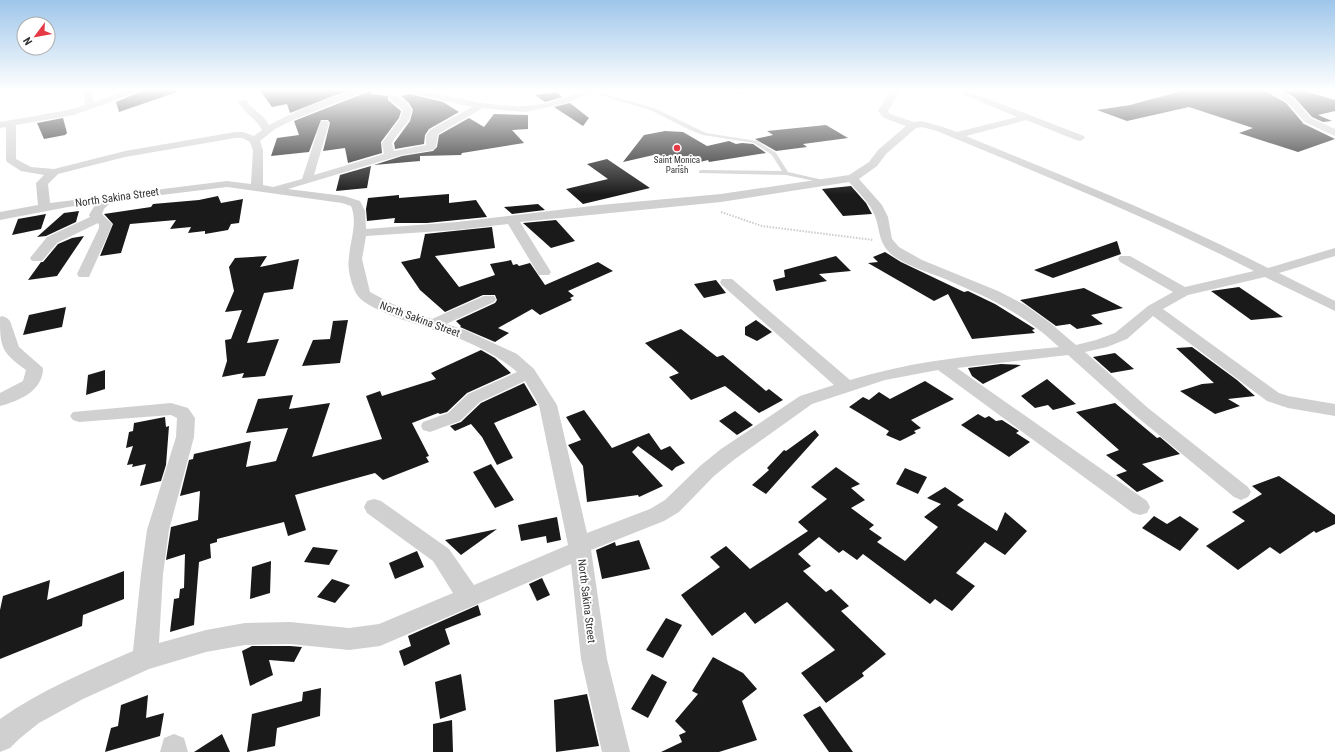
<svg xmlns="http://www.w3.org/2000/svg" width="1335" height="752" viewBox="0 0 1335 752" font-family="'Roboto Condensed',sans-serif">
<rect width="100%" height="100%" fill="#fff"/>
<g fill="#1a1a1a">
<polygon points="147,89 176,89 177,92 119,112 116,102"/>
<polygon points="259,89 285,89 286,91 294,89 355,89 333,96 290,113 287,104 272,107"/>
<polygon points="1189,89 1262,89 1286,103 1303,123 1302,123 1335,139 1298,152 1239,133 1253,128 1189,107 1127,121 1097,110 1130,105"/>
<polygon points="1279,89 1298,89 1335,100 1335,111 1318,115 1332,121 1323,122 1312,117 1294,97"/>
<polygon points="370,91 371,94 388,96 388,100 401,111 399,118 381,142 382,153 348,163 345,148 323,151 330,123 328,120 321,120 309,152 271,156 277,138 299,135 294,121"/>
<polygon points="557,92 562,97 545,102 535,95"/>
<polygon points="410,94 443,102 459,112 429,129 425,135 424,144 395,149 394,143 410,121 413,110 409,103 401,96"/>
<polygon points="570,103 589,118 583,126 554,107"/>
<polygon points="494,114 528,115 528,129 512,130 524,143 462,153 461,155 420,156 420,161 374,165 402,156 433,151 437,147 439,135 469,118 484,127"/>
<polygon points="63,118 67,133 65,135 44,139 37,123"/>
<polygon points="826,125 848,138 803,144 807,147 776,151 755,139 773,135 767,131"/>
<polygon points="665,131 683,132 707,146 729,141 736,144 742,143 753,144 766,153 709,162 708,160 680,167 658,154 623,162 644,135"/>
<polygon points="607,159 650,188 583,204 566,189 608,179 587,164"/>
<polygon points="371,166 367,188 336,191 340,175"/>
<polygon points="851,186 866,203 872,214 843,216 822,189"/>
<polygon points="449,194 449,203 476,200 487,217 427,223 394,223 395,218 367,221 366,209 368,198 399,195 399,198"/>
<polygon points="218,196 221,203 243,199 239,223 231,224 228,230 205,234 205,231 188,233 191,227 170,229 176,220 130,224 121,253 100,256 113,224 104,214 151,207 153,204 199,200"/>
<polygon points="538,204 545,210 512,214 504,207"/>
<polygon points="79,211 76,222 46,236 37,237 64,213"/>
<polygon points="46,214 41,229 12,235 18,219"/>
<polygon points="556,220 575,241 551,248 523,223"/>
<polygon points="492,227 495,248 435,256 459,287 495,275 490,264 507,261 511,260 513,265 517,264 519,266 530,263 545,285 598,262 613,271 568,291 574,296 570,298 572,300 540,315 532,309 498,328 509,333 495,342 460,327 461,326 456,321 495,303 497,300 495,295 483,295 445,312 420,290 401,262 420,258 425,234"/>
<polygon points="84,236 57,276 28,280 41,262 43,262 58,244 72,238"/>
<polygon points="1117,241 1121,254 1053,278 1034,270"/>
<polygon points="885,252 901,262 964,292 968,291 995,304 1032,327 1035,329 1032,330 1035,333 972,339 948,294 934,301 868,263 878,262 873,257"/>
<polygon points="267,256 260,267 299,259 293,289 264,293 247,343 279,339 265,376 242,378 244,373 222,377 227,361 225,340 231,339 242,310 225,312 234,291 229,267 235,258"/>
<polygon points="836,256 851,271 819,274 827,281 776,291 773,280 785,277 784,270"/>
<polygon points="716,280 726,293 704,298 694,284"/>
<polygon points="1239,287 1283,317 1251,320 1211,291"/>
<polygon points="1084,288 1123,308 1091,315 1103,324 1077,329 1070,324 1056,326 1020,300"/>
<polygon points="66,307 62,327 23,335 29,315"/>
<polygon points="348,320 340,363 302,366 313,340 330,339 333,321"/>
<polygon points="756,320 772,332 757,341 745,335 745,327"/>
<polygon points="681,329 717,357 723,355 766,391 769,389 783,400 759,413 725,386 691,400 669,377 679,373 645,343"/>
<polygon points="1192,347 1237,380 1255,396 1228,399 1240,406 1215,414 1180,391 1202,384 1214,383 1176,348"/>
<polygon points="481,350 495,358 511,373 467,393 447,412 440,414 438,413 412,423 429,456 426,457 429,462 383,480 375,473 295,495 306,530 288,536 284,522 217,539 217,542 210,544 211,558 199,562 194,625 170,632 174,599 179,598 180,589 184,588 185,554 166,560 171,527 198,520 200,491 180,496 189,460 193,459 194,454 251,441 246,467 276,461 288,428 246,433 258,399 293,395 289,409 330,403 312,457 382,439 366,396 380,391 382,396 436,379 431,373"/>
<polygon points="1115,353 1134,369 1111,373 1093,357"/>
<polygon points="1001,364 1021,365 983,384 972,376 968,368"/>
<polygon points="105,370 105,389 86,395 88,375"/>
<polygon points="1047,379 1076,404 1053,410 1048,405 1035,408 1021,396"/>
<polygon points="925,381 954,399 911,420 921,428 914,431 916,433 900,441 886,435 889,431 849,407 863,397 869,400 879,392 890,399"/>
<polygon points="524,383 537,405 494,423 513,458 497,465 482,437 471,424 455,431 450,426 461,422 481,403"/>
<polygon points="1115,403 1157,438 1160,437 1180,454 1142,464 1164,481 1137,492 1116,475 1127,471 1106,455 1119,450 1076,412"/>
<polygon points="584,410 612,448 649,433 661,450 670,446 685,463 676,467 672,471 638,446 632,452 663,486 639,497 638,495 587,502 583,466 568,445 581,440 566,417"/>
<polygon points="735,411 753,425 737,435 719,421"/>
<polygon points="978,414 985,418 989,416 996,421 1002,420 1019,431 1016,433 1030,442 1009,457 961,425"/>
<polygon points="165,417 166,427 169,426 166,465 161,481 140,486 146,464 132,467 133,464 127,465 133,446 126,448 129,432 133,431 134,423"/>
<polygon points="815,430 819,435 766,494 752,485 769,470 767,468 784,450 786,451"/>
<polygon points="491,464 514,500 495,508 473,472"/>
<polygon points="836,467 860,484 851,488 865,500 851,508 874,525 869,529 882,538 877,542 905,561 938,527 924,517 941,504 927,498 945,487 964,500 957,505 997,531 1005,512 1027,531 1005,555 985,542 956,573 975,586 952,611 935,599 930,604 863,554 857,560 843,550 839,553 819,537 798,554 811,566 803,571 826,592 831,589 849,606 841,611 886,654 862,673 864,676 826,703 801,673 835,650 787,602 755,624 745,612 712,636 681,595 720,567 710,557 726,546 750,569 808,531 798,522 827,499 811,487"/>
<polygon points="905,468 927,477 918,494 896,484"/>
<polygon points="1279,476 1335,515 1335,524 1316,533 1314,531 1280,554 1270,547 1238,570 1206,546 1245,521 1232,512 1262,494 1252,486"/>
<polygon points="1154,516 1167,524 1180,516 1199,529 1180,551 1142,528"/>
<polygon points="557,517 561,540 547,543 546,536 521,541 518,525"/>
<polygon points="497,529 461,555 445,540"/>
<polygon points="639,540 650,569 602,579 596,550 615,542 616,546"/>
<polygon points="313,547 338,550 329,565 304,562"/>
<polygon points="417,551 424,567 395,579 389,563"/>
<polygon points="271,561 270,593 250,599 252,567"/>
<polygon points="124,571 124,599 83,615 82,626 0,659 0,610 3,596 50,580 47,600"/>
<polygon points="542,578 550,595 537,601 529,584"/>
<polygon points="332,579 350,585 335,603 317,597"/>
<polygon points="478,605 481,615 445,629 450,644 404,666 399,651 411,646 408,636"/>
<polygon points="666,618 682,625 663,658 646,650"/>
<polygon points="252,646 290,646 302,647 294,662 269,660 273,675 250,686 242,651"/>
<polygon points="713,657 743,673 757,689 742,701 757,740 719,752 661,752 682,742 679,735 686,732 675,721 698,694 692,691"/>
<polygon points="461,674 466,710 440,719 435,682"/>
<polygon points="652,674 667,682 648,718 631,709"/>
<polygon points="321,688 320,716 277,728 275,746 247,752 252,714 302,701 303,692"/>
<polygon points="587,694 599,746 556,752 554,700"/>
<polygon points="148,695 146,718 164,713 160,736 105,752 111,728 118,726 121,705"/>
<polygon points="820,706 853,752 829,752 803,715"/>
<polygon points="452,720 453,752 433,752 433,724"/>
<polygon points="222,734 230,752 194,752"/>
</g>
<g fill="none" stroke-linecap="round" stroke-linejoin="round">
<polyline stroke="#cdcdcd" stroke-width="2" stroke-dasharray="1.5 1.5" stroke-linecap="butt" points="721,212 762,226 873,240"/>
<g fill="#d0d0d0" fill-rule="evenodd">
<polygon points="725,89 736,92 759,89 768,90 736,94 714,89"/>
<polygon points="590,90 654,108 706,133 757,141 776,153 788,172 832,182 829,184 786,175 699,173 699,171 701,170 782,171 772,155 754,143 703,135 690,130 650,110 590,92"/>
</g>
<g fill="#d0d0d0" fill-rule="evenodd">
<polygon points="0,89 5,89 0,93"/>
<path d="M83,89h8l3,13 38,-13h14l-72,26 -58,10v34l15,8 23,2 71,-18 110,-19h8l11,4 8,-6c-6,-12 -18,-17 -24,-28l2,-2h6c6,10 17,14 23,25 25,-13 75,-36 102,-36l-76,30 -20,10 -15,12 3,9v35l10,2 29,-8 19,-58h6l2,2 -15,52 70,-21 -2,-11 18,-24 3,-9 -14,-11v-4c9,-2 19,8 23,15l-3,10 -15,19 -2,4 2,8 32,-6v-9l4,-6 42,-23 -78,-18c40,0 78,16 118,17 16,1 36,-2 51,-8 13,-4 21,-9 35,-9l-31,14 -43,9 -41,-4 -45,26 -2,13 -3,3 -31,5 -114,34 56,7 16,5 5,10 1,18 91,-7 143,-17 121,-11 128,-19 20,-13 9,-12 28,-24 -22,-8 -6,-7 14,-22h9l-13,22 2,3 24,8 8,-1 21,6 14,5 60,-15 -57,-24 4,-3 3,1 117,45 1,2 -5,3 -4,-1 -50,-20 -60,16c102,42 204,82 302,132l67,-20v8l-56,17 56,28v10l-70,-34 -77,18 -25,14 116,84 9,3 47,8v12l-47,-8 -21,-7 -114,-85 -26,23 -20,8 -22,5 63,56 100,79 3,5 -3,5 -7,3 -7,-3 -98,-81 -68,-61 -111,13 190,133 3,6 -3,6 -7,2 -7,-2 -195,-143 -53,10 -73,24 -77,55 -21,17 -35,36 -15,9 -73,29 16,109 23,93h-28l-21,-93 -10,-95 -191,82 -31,4 -59,-6 -45,1 -39,7 -57,17 -66,30 -44,24 -20,16 -9,9 -10,4v-33c41,-29 87,-48 133,-68l8,-77 6,-44 29,-93 1,-19 -6,-3 -92,7 -6,-2 -3,-4 3,-4 98,-9 17,5 7,10 -1,19 -25,93 -6,44 -4,69 47,-13 39,-7 45,-1 59,6 30,-4 74,-31 -20,-32 -66,-48 -3,-6 3,-6 7,-2 7,2 68,48 25,36 94,-40 -29,-140 -14,-24 -45,21 -20,19 -30,11 -7,-2 -2,-4 2,-4 25,-9 20,-19 49,-22c-18,-16 -42,-27 -64,-36 -21,-8 -88,-24 -97,-43 -5,-9 -9,-25 -7,-36 1,-16 9,-34 2,-51l-9,-3 -115,-16 -115,14 -8,8 -2,5 10,10 -1,4 -22,49h-10l-2,-3 22,-46v-3l-1,-2 -41,20 -15,18h-10l-2,-3 17,-21 43,-20 -1,-2 7,-12 -28,4 -68,13v-8l38,-7 -2,-22 8,-8 -23,-4 -14,-9 -1,-2v-33l-6,1v-6l69,-12 16,-5zM922,127l15,4c106,44 214,87 317,140l-69,16 -55,-31h-10l-2,3 2,3 53,30 -25,14 -33,27 -19,7 -20,5 -27,-23 -24,-17 -27,-14 -76,-31 -23,-13 -7,-8 -4,-22 -6,-12 -23,-26 18,-13 9,-12 30,-26zM235,138h7l8,4 3,8 -2,34 -24,-3 -177,22 -2,-19 10,-10 67,-17zM849,182c9,10 21,21 26,34 5,13 3,25 14,36 12,13 46,22 63,30 44,19 71,32 107,65 -71,7 -141,12 -209,33l-118,-101h-10l-2,3 2,3 112,100 -34,11 -79,53 -21,17 -35,34 -15,9 -63,24 -30,-128 -23,-36 -17,-15 -52,-24 -19,-6 48,-22 2,-3 -2,-3h-10l-52,23 -26,-8 -36,-19 -8,-33 4,-23 91,-6 51,-6 29,48 2,3h10l2,-3 -31,-50 201,-20z"/>
<polygon points="1263,89 1275,89 1293,98 1311,118 1335,129 1335,136 1305,122 1287,102"/>
<path d="M2,316l5,2 3,3 9,26 24,21c0,23 -24,33 -43,38v-13l23,-12 3,-11c-25,-18 -26,-23 -26,-53z"/>
<polygon points="174,734 184,738 188,752 160,752 164,738"/>
</g>
</g>
<linearGradient id="sky" x2="0" y2="1"><stop stop-color="#9ec6ea"/><stop offset="0.46" stop-color="#fff"/><stop offset="1" stop-color="#fff" stop-opacity="0"/></linearGradient>
<rect width="1335" height="195" fill="url(#sky)"/>
<circle fill="#e63946" stroke="#fff" stroke-width="1.5" cx="677" cy="148" r="4"/>
<g text-anchor="middle" stroke-width="4" stroke-linejoin="round" paint-order="stroke">
<g font-size="9" fill="#333" stroke="#fff">
<text x="677" y="163">Saint Monica<tspan x="677" dy="10">Parish</tspan></text>
</g>
<g font-size="11" fill="#333" stroke="#fff">
<text transform="translate(117 197) rotate(-8)" y="4">North Sakina Street</text>
<text transform="translate(420 319) rotate(20)" y="4">North Sakina Street</text>
<text transform="translate(587 601) rotate(83)" y="4">North Sakina Street</text>
</g>
</g>
<g transform="translate(36 36) rotate(238)"><circle r="19" fill="#ffffff" stroke="#adadad"/>
<path d="M0-3L7 15L0 10L-7 15Z" fill="#e63946"/>
<text y="-6" font-size="11" font-weight="bold" text-anchor="middle" fill="#333333">N</text>
</g>
</svg>
